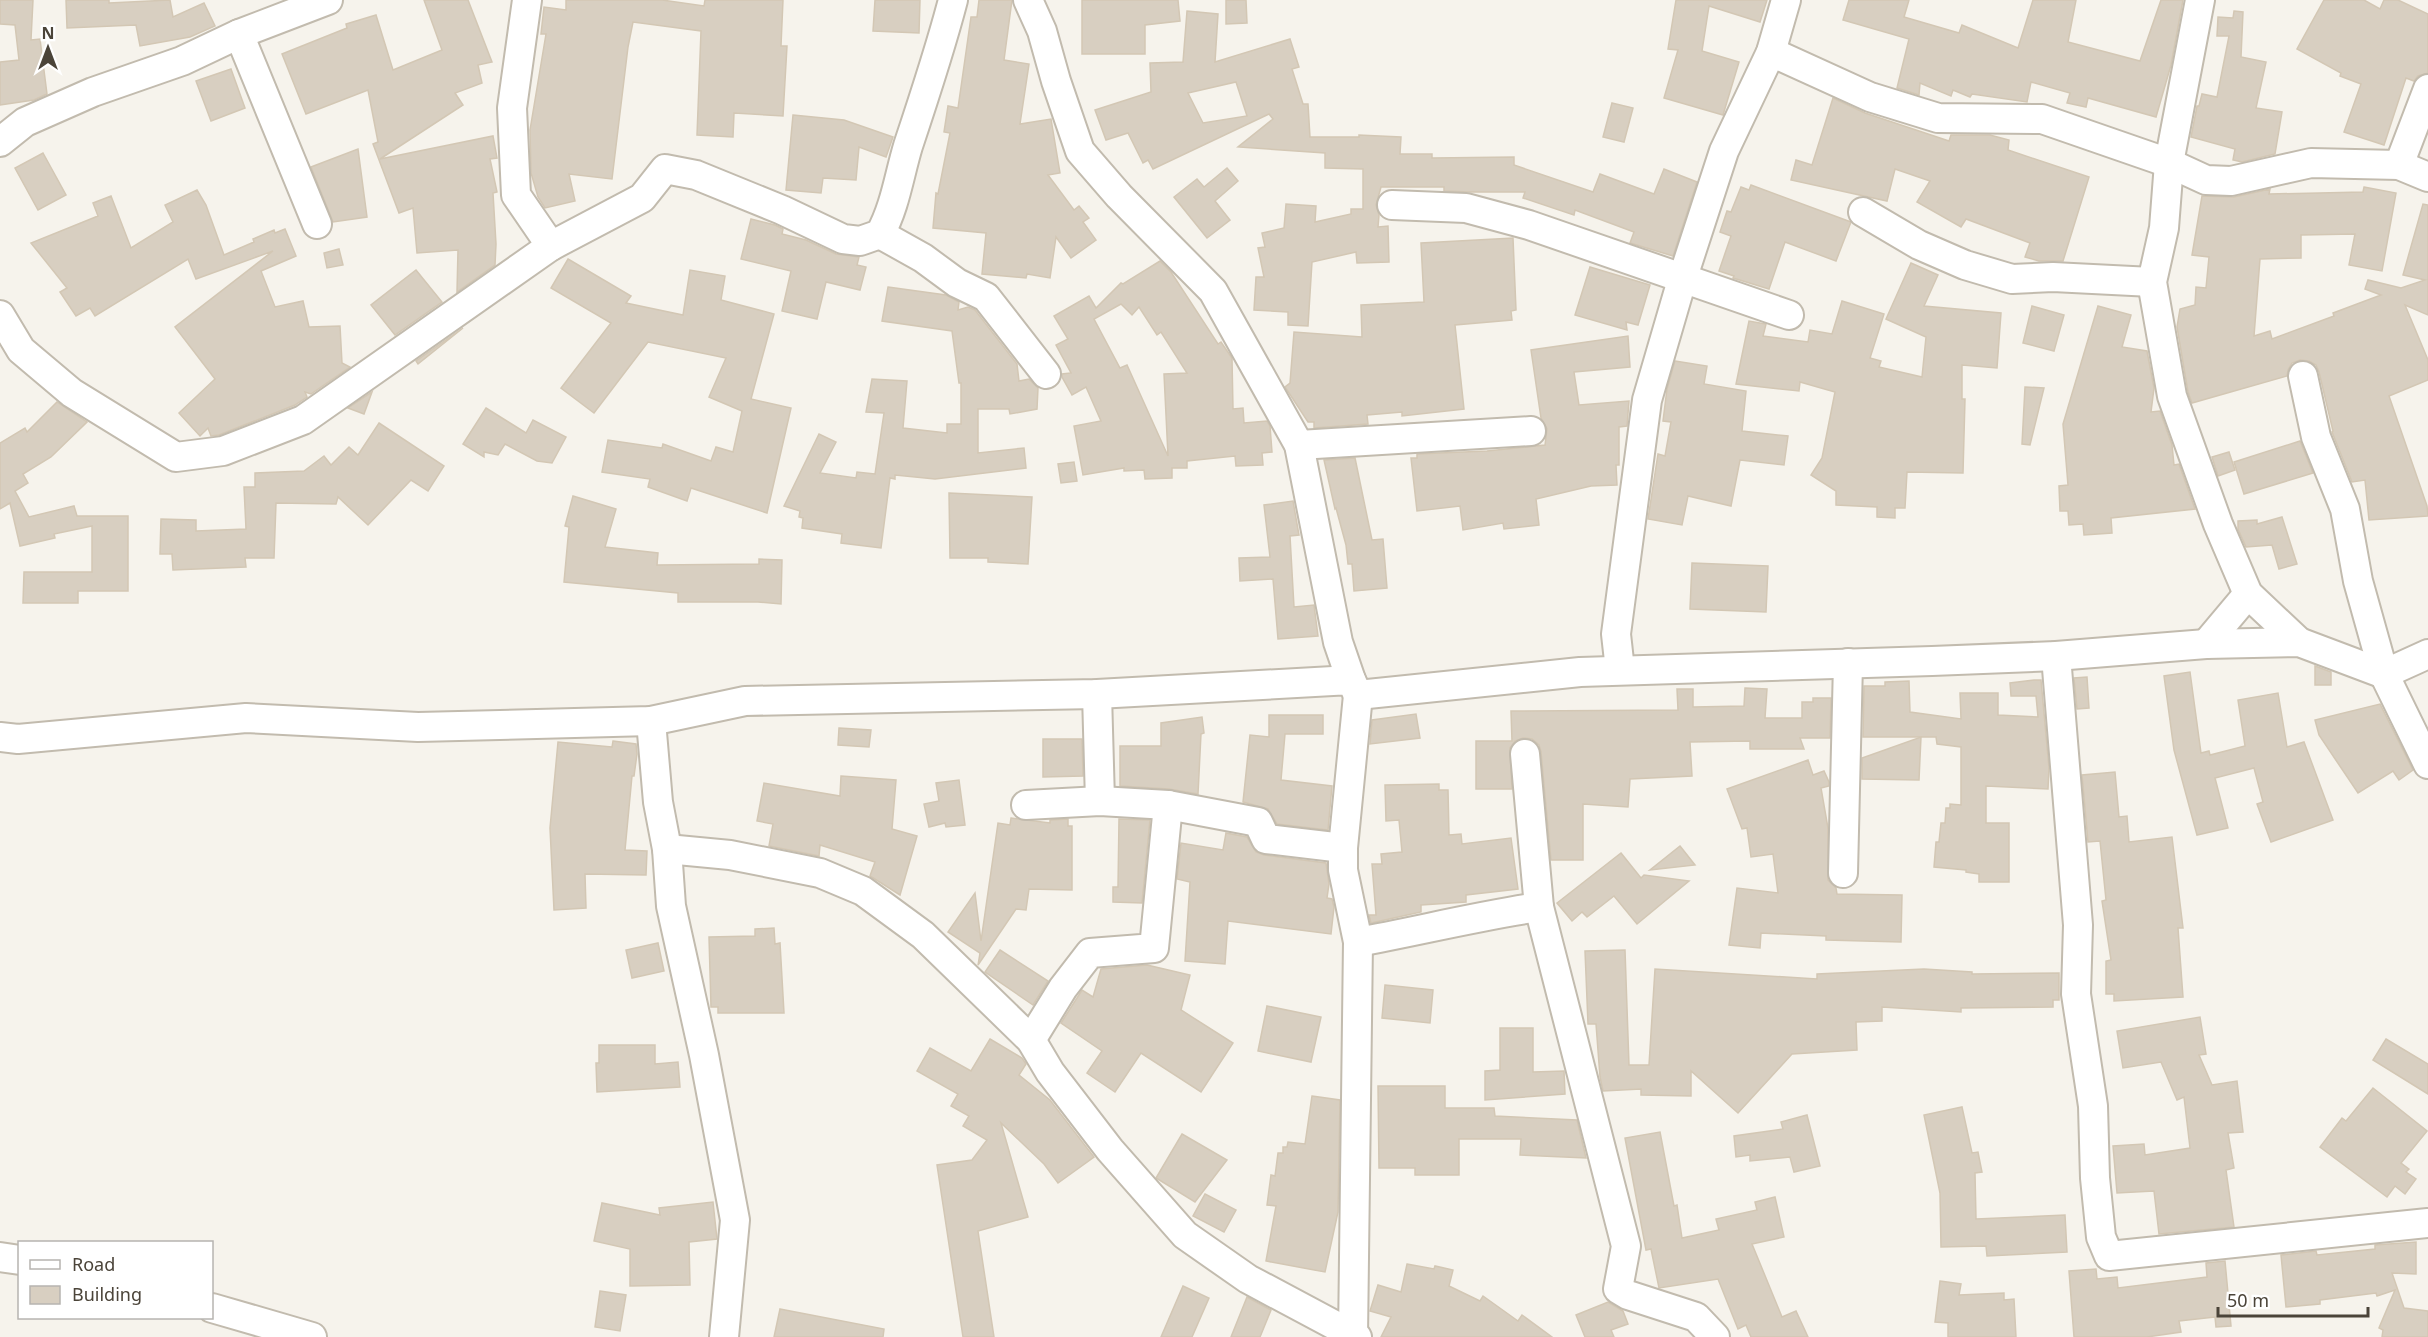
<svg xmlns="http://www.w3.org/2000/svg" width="2428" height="1337" viewBox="0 0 2428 1337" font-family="'Noto Sans',sans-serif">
<rect width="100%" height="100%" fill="#f6f3ec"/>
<g fill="#d8cfc1" stroke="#d3c7b4" stroke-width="1.5" fill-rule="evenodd">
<polygon points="0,0 33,0 31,40 40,39 47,94 34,100 0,105 0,62 19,60 15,25 0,24"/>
<polygon points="66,0 109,0 109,3 170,0 173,17 204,3 215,26 190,37 140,46 136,25 67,28"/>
<polygon points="424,0 468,0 492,62 478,65 482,83 455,93 463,105 380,159 493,136 497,158 490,159 497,192 493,193 496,244 495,265 457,292 458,250 417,253 413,208 399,213 373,144 378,142 368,90 306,114 282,54 347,28 346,24 376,15 393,70 442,50"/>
<polygon points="566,0 662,0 704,6 705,0 783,0 781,46 787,46 783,116 734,113 733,137 697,135 701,31 633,22 628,47 612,179 569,174 575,201 545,208 538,197 531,173 530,130 546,34 541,34 544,7 566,10"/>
<polygon points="875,0 920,0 919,33 873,31"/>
<polygon points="979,0 1012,0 1004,60 1029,64 1020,124 1051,119 1060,173 1048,175 1074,210 1079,206 1089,218 1083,222 1096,240 1071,258 1056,237 1050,278 1027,274 1026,278 982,274 986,233 933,228 936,193 938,194 950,133 944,132 948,106 958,108 971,17 977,17"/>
<polygon points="1082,0 1178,0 1180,21 1145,25 1145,54 1082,54"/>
<polygon points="1226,0 1246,0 1247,23 1226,24"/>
<polygon points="1676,0 1767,0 1760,22 1709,6 1702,51 1739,62 1723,115 1664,98 1678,50 1668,49"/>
<polygon points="1849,0 1909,0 1904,17 1959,33 1962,25 2018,48 2033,0 2076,0 2068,42 2140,61 2161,0 2183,0 2171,65 2156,117 2088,98 2086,107 2067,103 2070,93 2031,82 2027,102 1972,94 1970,97 1953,90 1951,96 1920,83 1919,95 1897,88 1909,39 1843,20"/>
<polygon points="2324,0 2364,0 2380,9 2384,0 2398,0 2428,14 2428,73 2418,76 2414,81 2406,78 2384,145 2344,132 2361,84 2340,76 2341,73 2297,49"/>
<path d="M1187,11l31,3 -3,48 75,-23 9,28 -7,2 11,35h5l2,33h49v-2l42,2 -1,17h32v4l82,-1v8l79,27 7,-18 54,20 10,-25 33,13 -24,74 -43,-13 4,-11 -59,-22 -1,5 -51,-17 2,-6h-55l-26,-1v-4h-63l-5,18 3,10 -1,12 10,-1 1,36 -32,1 -1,-11 -44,10 -4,64 -20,-1v-13l-34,-2 2,-33h8l-6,-29 7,-1 -3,-14 22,-5 2,-24 30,2 -1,16 36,-8v-5h12v-40l-38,-1v-15l-87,-6 35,-28 -4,-5 -116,55 -5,-9 -5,3 -15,-30 -22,7 -11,-30 56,-18 -1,-29 33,-1zM1236,82l11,34 -44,7 -15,-30z"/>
<polygon points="2234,11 2243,12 2241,57 2266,62 2256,108 2282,112 2275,154 2242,162 2233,160 2235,149 2191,137 2197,106 2199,106 2202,94 2217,97 2229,36 2217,36 2218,17 2233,18"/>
<polygon points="231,69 245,108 211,121 196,81"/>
<polygon points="1833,98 1865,113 1949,141 1951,135 1990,135 2009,140 2008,150 2089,177 2063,261 2039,261 2025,257 2030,243 1966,219 1961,227 1917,202 1930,181 1895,169 1887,201 1791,180 1796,160 1812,165"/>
<polygon points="1612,103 1633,108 1624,142 1603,137"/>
<polygon points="793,115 844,120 893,137 886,157 859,147 856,180 823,178 821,193 786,190"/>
<polygon points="358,149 367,217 333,222 311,167"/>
<polygon points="43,153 66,195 38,210 15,168"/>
<polygon points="1227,168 1238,181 1215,201 1230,220 1207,238 1174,197 1197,179 1204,187"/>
<polygon points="1751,185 1851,222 1836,261 1785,242 1769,289 1733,278 1734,276 1719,271 1731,236 1720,232 1727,211 1731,212 1741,187 1749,190"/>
<polygon points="2364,187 2396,193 2382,271 2349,265 2355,234 2301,235 2301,258 2260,259 2254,336 2270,331 2272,339 2334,316 2333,313 2381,295 2365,289 2368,280 2401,288 2425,280 2403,275 2423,204 2428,205 2428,315 2405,305 2428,360 2428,380 2389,396 2427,506 2428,516 2369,520 2365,480 2352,482 2332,432 2333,431 2319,372 2316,365 2309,361 2300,360 2292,363 2288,370 2287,376 2192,403 2188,392 2177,327 2180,309 2195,305 2196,287 2206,288 2209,257 2192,255 2202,196 2234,197 2270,189 2269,194 2363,192"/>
<polygon points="197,190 206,205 224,255 254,242 253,239 274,230 275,233 285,229 296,256 261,271 275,307 303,301 309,327 340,326 342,363 350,367 311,394 305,392 307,397 295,405 219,435 211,436 208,428 200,436 179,413 215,379 175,327 273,251 196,279 188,259 95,316 90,308 76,316 60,292 67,288 31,243 98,216 93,203 111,196 131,248 173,222 165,205"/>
<polygon points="751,219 775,225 783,229 782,234 806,240 836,254 859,257 857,265 866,267 860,290 826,282 817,319 782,311 791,271 741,259"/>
<polygon points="1513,238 1516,310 1511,311 1512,320 1455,325 1464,409 1402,416 1402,412 1367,415 1368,424 1314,428 1314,422 1308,422 1285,387 1290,383 1294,332 1362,337 1361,305 1424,302 1421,243"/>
<polygon points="339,249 343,265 327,268 324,253"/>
<polygon points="568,259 631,296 626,303 683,315 690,270 725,276 721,300 774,314 751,399 791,408 767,513 691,488 687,501 648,487 650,479 602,472 608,440 662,448 663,444 711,461 716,447 733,452 742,411 709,397 726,358 648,342 594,413 561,388 611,323 551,288"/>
<path d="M1160,261l11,11 47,72 3,-2 11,16 1,51 10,-1 1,15 23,-2 3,5 2,26 -10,1 1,12 -27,1 -1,-10 -48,5v7h-15v10l-27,1 -1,-9 -20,1v-3l-41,7 -9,-49 27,-5 -15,-34 -14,8 -10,-18v-3l9,-1 -15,-28 12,-6 -14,-23 35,-20 7,12 25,-25 2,1zM1121,304l11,11 7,-8 18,28 4,-3 26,41 -23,1 4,82 -41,-91 -7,3 -26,-49z"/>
<polygon points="1911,263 1938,275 1924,306 2001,313 1997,368 1962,365 1962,399 1965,399 1963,473 1907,472 1905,508 1895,508 1895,518 1877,517 1877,507 1836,505 1836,491 1811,475 1822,458 1835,392 1800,382 1799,391 1736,384 1749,321 1766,324 1763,336 1808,342 1810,330 1832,334 1842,301 1884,314 1870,358 1881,361 1879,367 1922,377 1926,337 1886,319"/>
<polygon points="1590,267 1650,285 1638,325 1626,322 1627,330 1575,315"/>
<polygon points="416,270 442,302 395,335 371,305"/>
<polygon points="888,287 946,295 959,302 958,310 968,307 975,310 1017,364 1019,381 1029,379 1038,388 1037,409 1010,414 1009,409 978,409 978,453 1024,448 1026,468 935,479 895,475 895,479 890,478 881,548 841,543 842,534 802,528 803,518 799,517 800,511 784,506 819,434 836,442 820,473 856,478 857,472 875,474 884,413 866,412 872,379 907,381 903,428 947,433 947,424 961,424 961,383 959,383 952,331 882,321"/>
<polygon points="2032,306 2064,315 2054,351 2023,343"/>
<polygon points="2098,306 2131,315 2122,347 2147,351 2154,388 2151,412 2160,411 2172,445 2174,465 2179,464 2195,509 2111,518 2112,533 2084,535 2083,524 2069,525 2068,511 2060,511 2059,486 2068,485 2063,424"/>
<polygon points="463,328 418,364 416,361"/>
<polygon points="1628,336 1630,367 1574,372 1579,405 1629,401 1627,426 1619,427 1619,465 1616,465 1617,485 1591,486 1536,499 1539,525 1504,529 1503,523 1463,530 1460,506 1417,511 1411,458 1417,458 1417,454 1487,451 1545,445 1547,429 1541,418 1531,350"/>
<polygon points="1675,361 1707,366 1704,384 1746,391 1742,431 1788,436 1784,465 1740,460 1731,506 1688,496 1682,525 1648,519 1658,454 1665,456 1671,422 1663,421 1667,389"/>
<polygon points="2025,387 2044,388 2030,445 2022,444"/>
<polygon points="372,392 364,414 348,408"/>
<polygon points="57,402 87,422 51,457 23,474 28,483 15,491 29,517 74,506 77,516 128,516 128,591 78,591 78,603 23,603 24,572 92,572 92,526 54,534 55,538 20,546 10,503 0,509 0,443 25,428 27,432"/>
<polygon points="486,408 526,433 533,420 566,437 552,463 537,461 505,444 498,455 484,452 484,457 463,444"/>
<polygon points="379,423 444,466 428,491 411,480 368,525 338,497 336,504 276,503 274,558 245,558 246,567 173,570 172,554 160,554 161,519 196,520 196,531 246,529 244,487 255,487 255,473 304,471 324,456 331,465 349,447 358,455"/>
<polygon points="2300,441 2313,473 2244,494 2234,462"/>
<polygon points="2229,452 2235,470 2218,476 2212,457"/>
<polygon points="1355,458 1372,540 1383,539 1387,588 1354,591 1352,564 1348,564 1346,545 1336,508 1335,509 1324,460"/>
<polygon points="1074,462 1077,481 1061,483 1058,464"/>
<polygon points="949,493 1032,497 1028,564 988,562 988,558 950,558"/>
<polygon points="573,496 616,509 605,547 658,553 657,565 759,564 759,559 782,560 781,604 758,602 678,602 678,593 564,582 569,527 565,526"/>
<polygon points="1293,501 1299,535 1290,536 1294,607 1314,605 1318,636 1278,639 1273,579 1240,581 1239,558 1270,557 1264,505"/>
<polygon points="2282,517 2297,564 2279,569 2272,545 2246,547 2238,529 2238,521 2257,520 2257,524"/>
<polygon points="1692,563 1768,566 1766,612 1690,609"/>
<polygon points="2315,666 2331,672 2331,685 2315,685"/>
<polygon points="2190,672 2201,753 2209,751 2210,755 2245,746 2238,700 2278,693 2287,747 2304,742 2333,820 2271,842 2257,804 2263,802 2254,768 2215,778 2228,828 2197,835 2174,750 2164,676"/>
<polygon points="2087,677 2089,708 2077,709 2074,678"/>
<polygon points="2034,680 2041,680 2049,768 2048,789 1986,786 1986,823 2009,823 2009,882 1979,882 1979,874 1966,872 1966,870 1934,867 1936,842 1939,842 1941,823 1945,823 1946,808 1950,808 1950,804 1961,805 1961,747 1937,744 1936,737 1863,737 1864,686 1885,686 1885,682 1909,681 1910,712 1961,719 1960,693 1998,693 1998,715 2038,717 2036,696 2011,696 2010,683"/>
<polygon points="1745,688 1767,689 1765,718 1802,718 1802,702 1813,702 1813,698 1831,698 1830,738 1800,738 1804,749 1750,749 1750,741 1690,742 1692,776 1630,779 1628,807 1583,804 1583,860 1551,860 1541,752 1539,745 1532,739 1523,738 1515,741 1510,748 1512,789 1476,789 1476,741 1512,741 1511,711 1678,710 1677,689 1693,689 1693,707 1744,706"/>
<polygon points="2380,704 2413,770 2399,780 2393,771 2358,793 2319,735 2315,720"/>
<polygon points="1416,714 1420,738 1370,744 1372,720"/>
<polygon points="1269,715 1323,715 1323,734 1285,734 1281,780 1332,786 1328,830 1277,824 1268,809 1243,802 1250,735 1269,737"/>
<polygon points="1202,717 1204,733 1201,734 1198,794 1169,789 1120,786 1120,746 1161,746 1161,723"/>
<polygon points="839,728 871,730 869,747 838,745"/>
<polygon points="1921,737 1919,780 1862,779 1862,758"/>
<polygon points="1043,739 1082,739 1083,776 1043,777"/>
<polygon points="613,741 636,744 637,754 634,776 632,776 625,850 647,851 646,875 585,874 586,908 554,910 550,828 558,742 612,747"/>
<polygon points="1808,760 1813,775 1824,771 1829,782 1829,786 1821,788 1828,828 1828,880 1836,888 1837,894 1902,895 1901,942 1826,940 1826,936 1761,933 1760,948 1729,945 1737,888 1778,893 1773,854 1751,857 1747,828 1742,829 1727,789"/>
<polygon points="2115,772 2119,817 2127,816 2129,842 2172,837 2183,928 2178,928 2183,997 2114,1001 2114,994 2106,994 2106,961 2111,960 2102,901 2106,900 2100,841 2088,842 2082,775"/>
<polygon points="841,776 896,780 892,829 917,836 900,895 870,876 875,862 820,845 819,856 769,846 773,824 757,821 764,783 840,796"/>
<polygon points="959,780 965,825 946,827 945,823 929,827 924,804 939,801 936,783"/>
<polygon points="1439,784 1439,790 1448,790 1449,835 1461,834 1462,844 1511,838 1518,889 1466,895 1466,902 1421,905 1421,912 1371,923 1369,915 1376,915 1372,864 1382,864 1381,854 1402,852 1399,820 1386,821 1385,785"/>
<polygon points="1011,818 1050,823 1050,820 1068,819 1068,826 1072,826 1072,890 1029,889 1026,910 1016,909 978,965 980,953 948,932 975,893 981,941 998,823 1010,825"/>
<polygon points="1119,819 1150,820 1142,903 1113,902 1113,887 1118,887"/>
<polygon points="1226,833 1247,837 1256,852 1264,855 1326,863 1329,884 1327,898 1332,899 1334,907 1331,934 1228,921 1225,964 1185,961 1190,882 1177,879 1181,843 1223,850"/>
<polygon points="1680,846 1695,865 1650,870"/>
<polygon points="1621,853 1641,878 1644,875 1689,881 1637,924 1614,896 1587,917 1582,912 1572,921 1557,903"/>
<polygon points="774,928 775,944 780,943 784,1013 718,1013 718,1007 711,1007 709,937 755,936 755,929"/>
<polygon points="658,943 664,971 632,978 626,950"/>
<polygon points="1000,950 1048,981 1033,1005 985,972"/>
<polygon points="1625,950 1629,1065 1649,1065 1655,969 1817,979 1817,974 1924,969 1972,972 1972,974 2059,973 2059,1000 2053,1000 2053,1007 1961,1008 1961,1012 1882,1007 1882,1021 1856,1022 1857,1050 1792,1054 1738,1113 1691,1071 1691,1096 1641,1095 1641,1089 1603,1091 1600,1077 1596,1024 1588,1024 1585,951"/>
<polygon points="1147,965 1190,975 1181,1010 1233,1043 1201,1092 1141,1053 1115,1092 1087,1073 1102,1051 1061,1023 1082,990 1093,997 1101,969"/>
<polygon points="1385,985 1433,990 1430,1023 1382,1018"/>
<polygon points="1267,1006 1321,1017 1311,1062 1258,1051"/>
<polygon points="2200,1017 2206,1054 2199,1055 2212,1085 2237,1081 2243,1132 2228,1133 2234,1168 2226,1170 2234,1227 2159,1234 2154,1191 2117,1193 2113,1146 2144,1144 2145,1155 2190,1148 2184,1097 2177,1100 2161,1062 2123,1068 2117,1031"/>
<polygon points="1500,1028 1533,1028 1533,1072 1564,1071 1565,1094 1485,1100 1485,1071 1500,1070"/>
<polygon points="990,1039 1022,1058 1026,1064 1019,1075 1050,1100 1094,1157 1058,1183 1044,1164 1001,1123 1028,1217 978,1231 994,1337 963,1337 937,1165 972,1160 987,1140 963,1126 969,1116 951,1106 958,1094 917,1071 930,1048 971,1071"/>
<polygon points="2386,1039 2428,1064 2428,1094 2373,1060"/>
<polygon points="599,1045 655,1045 655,1064 678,1062 680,1087 597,1092 596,1063 599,1063"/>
<polygon points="1378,1086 1445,1086 1445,1108 1494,1108 1495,1116 1577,1120 1586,1158 1520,1155 1521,1139 1459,1139 1459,1175 1415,1175 1415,1168 1379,1168"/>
<polygon points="2373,1088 2427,1131 2401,1163 2409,1169 2406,1172 2416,1179 2405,1194 2395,1186 2387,1197 2320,1147 2342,1118 2346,1121"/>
<polygon points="1312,1096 1340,1100 1338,1212 1325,1272 1266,1261 1276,1206 1267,1205 1271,1175 1275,1176 1278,1153 1283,1153 1283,1147 1287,1147 1288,1142 1305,1144"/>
<polygon points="1962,1107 1972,1153 1978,1152 1982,1172 1975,1173 1976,1219 2065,1215 2067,1252 1987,1256 1986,1246 1941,1247 1940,1193 1924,1115"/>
<polygon points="1807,1115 1820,1166 1794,1172 1790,1157 1750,1161 1750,1155 1736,1157 1734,1136 1783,1129 1781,1122"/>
<polygon points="1660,1132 1674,1206 1677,1205 1682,1238 1719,1230 1716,1219 1757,1210 1755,1202 1775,1197 1784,1237 1752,1244 1782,1317 1796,1311 1808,1337 1751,1337 1746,1325 1738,1329 1718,1279 1659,1288 1651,1249 1646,1250 1625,1138"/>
<polygon points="1182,1134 1227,1160 1195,1202 1156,1178"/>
<polygon points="1205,1194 1236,1210 1224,1232 1193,1216"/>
<polygon points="713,1202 717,1239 689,1242 690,1285 630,1286 630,1249 594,1241 602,1203 660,1215 659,1208"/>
<polygon points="2416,1242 2416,1274 2392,1273 2404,1308 2428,1311 2428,1337 2382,1337 2383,1330 2379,1328 2395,1290 2377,1296 2376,1293 2320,1300 2320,1304 2286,1307 2281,1255 2316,1251 2317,1255 2375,1249 2375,1245"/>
<polygon points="2225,1261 2231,1326 2216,1327 2215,1317 2179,1321 2181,1332 2147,1337 2074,1337 2069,1271 2096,1269 2097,1279 2117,1277 2118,1288 2207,1277 2206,1263"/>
<polygon points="1407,1264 1434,1269 1435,1266 1453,1270 1449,1286 1480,1301 1483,1296 1518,1321 1522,1315 1552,1337 1381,1337 1391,1317 1370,1311 1378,1285 1401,1292"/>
<polygon points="1940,1281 1961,1284 1959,1295 2004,1293 2004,1300 2014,1299 2016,1337 1948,1337 1948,1323 1935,1322"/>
<polygon points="1183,1286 1209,1298 1192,1337 1161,1337"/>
<polygon points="600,1291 626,1295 620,1331 595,1327"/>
<polygon points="1247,1297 1271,1310 1260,1337 1231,1337"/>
<polygon points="1608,1302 1623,1311 1628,1324 1611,1330 1614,1337 1585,1337 1576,1315"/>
<polygon points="780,1309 884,1329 883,1337 774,1337"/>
</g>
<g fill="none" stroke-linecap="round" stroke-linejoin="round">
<defs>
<g id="minor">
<path d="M527,0l-15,108 4,87 35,51 91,-48 23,-29 31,6 86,35 61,29 17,2 20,-7c15,-27 19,-58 28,-88 16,-48 32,-96 45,-146"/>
<polyline points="1028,0 1042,31 1056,81 1080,151 1119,196 1213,291 1299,445 1338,642 1351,680"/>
<polyline points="2200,0 2169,163 2164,228 2152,282 2172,396 2218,524 2248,594 2299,642"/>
<polyline points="239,34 317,224"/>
<polyline points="1771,52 1870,97 1938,118 2042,119 2169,163 2206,180 2231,181 2311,163 2399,165 2428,177"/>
<polyline points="0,142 25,122 93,92 182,61 239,34 328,0"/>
<polyline points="2399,165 2428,89"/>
<polyline points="1392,205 1466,208 1529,225 1789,315"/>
<polyline points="1863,212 1919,245 1965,265 2012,279 2053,277 2152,282"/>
<polyline points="880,234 923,258 957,283 986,297 1046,374"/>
<polyline points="0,315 21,350 72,393 176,457 223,451 303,420 551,246"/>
<polyline points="2303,376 2316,437 2345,509 2358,581 2384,674 2428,764"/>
<polyline points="1299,445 1531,431"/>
<polyline points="2206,644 2248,594"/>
<polyline points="2056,656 2078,925 2076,994 2093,1106 2095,1178 2101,1237 2109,1256 2428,1223"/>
<polyline points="1620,670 1616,634 1647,400 1682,280 1724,151 1771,52 1786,0"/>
<polyline points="1097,694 1100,801"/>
<polyline points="651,721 658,802 667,849 671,906 704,1055 735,1220 724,1337"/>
<polyline points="0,737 18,739 246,718 418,727 651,721 745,701 1097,694 1351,680 1358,695 1580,672 1932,661 2056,656 2206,644 2299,642 2384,674 2428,654"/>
<polyline points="1525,754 1539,907"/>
<polyline points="1026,805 1100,801 1168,805 1258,822 1266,839 1343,848"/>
<polyline points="667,849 730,855 820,873 863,891 923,935 1031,1040 1050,1072 1110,1150 1185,1235 1248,1279 1357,1337"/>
<polyline points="1843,873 1848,663"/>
<path d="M1358,942c60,-11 120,-26 181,-35l87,339 -8,43 10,6 68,22 19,20"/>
<polyline points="1031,1040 1063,988 1090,953 1154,948 1168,805"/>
<polyline points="0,1257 20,1260"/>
<polyline points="212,1308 312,1337"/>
<polyline points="1353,1337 1358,942 1343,870 1343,848 1358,695"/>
</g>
</defs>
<use href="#minor" stroke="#c2bbae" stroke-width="32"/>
<use href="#minor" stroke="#fff" stroke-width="28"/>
</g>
<rect x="18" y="1241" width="195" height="78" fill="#ffffff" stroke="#b7b4b0" stroke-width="1.5"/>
<rect x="30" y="1260" width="30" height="9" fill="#ffffff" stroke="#b7b4b0" stroke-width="1.5"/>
<text x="72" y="1271" font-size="18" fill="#4b4439">Road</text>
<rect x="30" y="1286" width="30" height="18" fill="#d8cfc1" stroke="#b7b4b0" stroke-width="1.5"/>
<text x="72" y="1301" font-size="18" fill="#4b4439">Building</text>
<g transform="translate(48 48)" stroke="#ffffff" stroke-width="4.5" paint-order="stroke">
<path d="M0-4.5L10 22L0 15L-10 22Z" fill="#4b4439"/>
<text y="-9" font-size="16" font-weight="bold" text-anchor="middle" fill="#4b4439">N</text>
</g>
<path d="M2218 1307v9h150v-9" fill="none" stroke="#4b4439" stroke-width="3"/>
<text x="2227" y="1307" font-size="18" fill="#4b4439" stroke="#ffffff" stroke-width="4.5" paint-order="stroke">50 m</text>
</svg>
